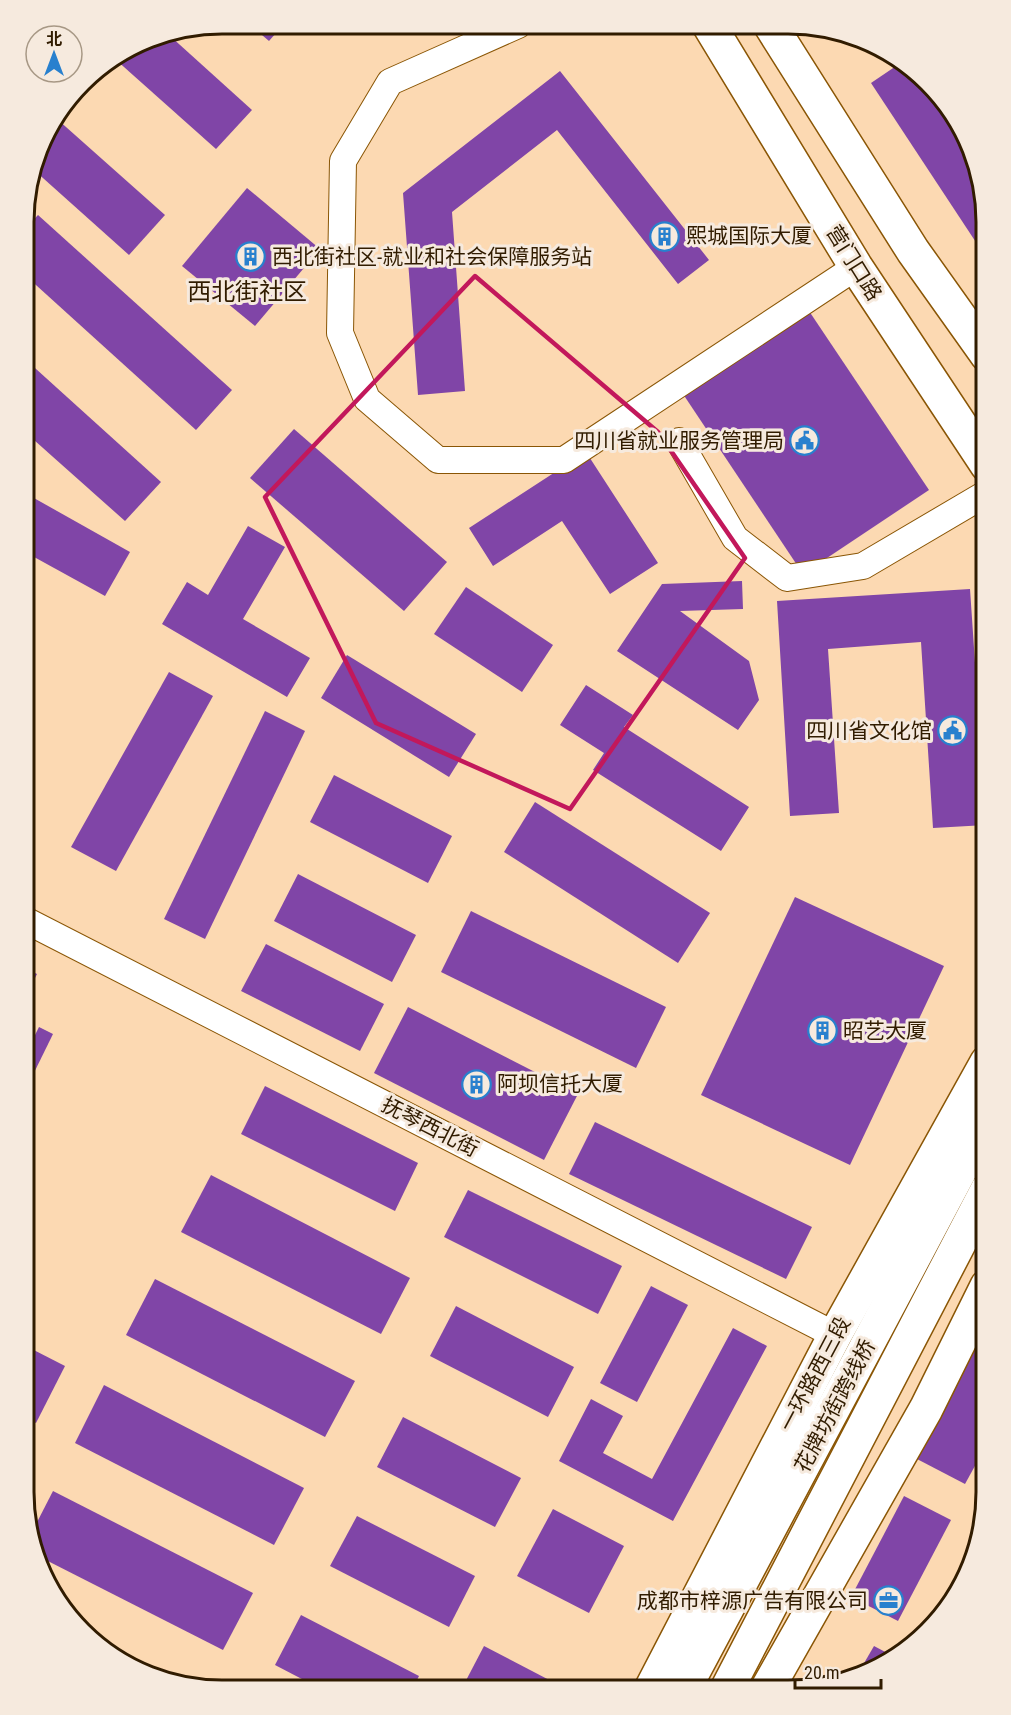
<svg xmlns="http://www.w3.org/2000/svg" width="1011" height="1715" viewBox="0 0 1011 1715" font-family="'Roboto Condensed','Noto Sans SC',sans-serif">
<rect width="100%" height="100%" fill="#fcd9b2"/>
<g fill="#8045a7">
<polygon points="249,24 284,24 269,41"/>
<polygon points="169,35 252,110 216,149 115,59 147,39"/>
<polygon points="902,62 909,65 972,147 987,223 987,259 871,83"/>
<polygon points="560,71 709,260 678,284 557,130 452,212 465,391 418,395 403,193"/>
<polygon points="57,119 165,215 129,255 34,170 45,135"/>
<polygon points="247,188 320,249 255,326 182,266"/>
<polygon points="38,215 232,390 196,430 26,276 26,228"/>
<polygon points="807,308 929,490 803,574 681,391"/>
<polygon points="25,359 161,482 125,521 25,432"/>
<polygon points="294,429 447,562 404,611 250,478"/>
<polygon points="586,452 658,563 610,594 562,521 493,566 469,528"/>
<polygon points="25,493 130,552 105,596 25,552"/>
<polygon points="248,526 285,547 243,619 310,658 287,697 162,624 187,582 208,595"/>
<polygon points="742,581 743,609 680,611 749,661 759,700 738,730 617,651 662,584"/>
<polygon points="466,587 553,645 522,692 434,634"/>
<polygon points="970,589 986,825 933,828 921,642 828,649 839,813 790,816 777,601"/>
<polygon points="347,655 476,734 449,777 321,698"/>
<polygon points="169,672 213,696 116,871 71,847"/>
<polygon points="586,685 633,715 624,727 749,807 721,851 593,770 604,753 560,725"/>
<polygon points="265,711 305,731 205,939 164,919"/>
<polygon points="334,775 452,836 428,883 310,822"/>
<polygon points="535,802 710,913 678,963 504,852"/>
<polygon points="298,874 416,935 392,982 274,921"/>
<polygon points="795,897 944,966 850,1165 701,1095"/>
<polygon points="471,911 666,1007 636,1068 441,972"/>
<polygon points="266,944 384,1004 360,1051 241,991"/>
<polygon points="25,968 37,974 29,990 25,988"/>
<polygon points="408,1007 578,1094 544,1160 374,1073"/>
<polygon points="39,1027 53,1034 25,1091 25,1055"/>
<polygon points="265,1086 418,1163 395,1211 241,1134"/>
<polygon points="595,1122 812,1227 786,1279 569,1174"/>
<polygon points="211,1175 410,1278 381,1334 181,1232"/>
<polygon points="468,1190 622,1266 598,1314 444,1237"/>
<polygon points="155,1279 355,1381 325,1437 126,1335"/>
<polygon points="651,1286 688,1305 637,1402 600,1383"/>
<polygon points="456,1306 574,1367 548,1417 430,1356"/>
<polygon points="987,1326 987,1444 965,1484 917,1459"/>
<polygon points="733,1328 767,1346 673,1521 559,1461 591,1399 623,1416 603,1453 652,1479"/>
<polygon points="24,1345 65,1366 36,1423 24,1417"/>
<polygon points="104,1385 304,1488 274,1545 75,1443"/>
<polygon points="403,1417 521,1478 495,1527 377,1467"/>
<polygon points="987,1482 987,1501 979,1497"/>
<polygon points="53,1491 253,1593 223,1650 36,1555 32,1532"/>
<polygon points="904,1496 951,1520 898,1621 851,1597"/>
<polygon points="553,1509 624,1546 589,1613 517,1576"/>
<polygon points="357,1516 475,1576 449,1627 330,1566"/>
<polygon points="301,1615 419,1676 412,1690 323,1690 275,1665"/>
<polygon points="90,1635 176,1679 175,1680 102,1650"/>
<polygon points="484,1646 555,1683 552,1690 461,1690"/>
<polygon points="874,1646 891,1655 864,1676 856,1677"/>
</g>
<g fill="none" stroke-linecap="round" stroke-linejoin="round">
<defs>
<g id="minor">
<polyline points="518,25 390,82 343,161 340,333 367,399 438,460 564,460 856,267"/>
<polyline points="679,441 735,538 787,578 863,566 987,493"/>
<polyline points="25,920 835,1335"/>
</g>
<g id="primary">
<polyline points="650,1691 835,1335 987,1062"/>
<polyline points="683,1691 987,1120"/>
<polyline points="726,1691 987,1190"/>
<polyline points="766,1691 926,1409 987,1286"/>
</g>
<g id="trunk">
<polyline points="709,25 856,267 987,465"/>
<polyline points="771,26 913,251 987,355"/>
</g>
</defs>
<use href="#minor" stroke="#8a5605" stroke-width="28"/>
<use href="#primary" stroke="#8a5605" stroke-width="36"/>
<use href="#trunk" stroke="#8a5605" stroke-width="36"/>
<use href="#minor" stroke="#fff" stroke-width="26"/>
<use href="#primary" stroke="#fff" stroke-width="33"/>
<use href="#trunk" stroke="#fff" stroke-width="33"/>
</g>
<path fill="none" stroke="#c2185b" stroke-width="4.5" stroke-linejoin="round" d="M475,276l183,156 87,126 -175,251 -194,-86 -111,-226z"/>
<defs>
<symbol id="building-ring" viewBox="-11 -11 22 22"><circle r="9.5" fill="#f6eade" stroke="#2880ce" stroke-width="1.5"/><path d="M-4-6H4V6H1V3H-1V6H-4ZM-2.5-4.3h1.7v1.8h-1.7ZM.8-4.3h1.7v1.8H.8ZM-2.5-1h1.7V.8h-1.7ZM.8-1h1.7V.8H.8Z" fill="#2880ce"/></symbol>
<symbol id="civic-ring" viewBox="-11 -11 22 22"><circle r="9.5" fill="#f6eade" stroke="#2880ce" stroke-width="1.5"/><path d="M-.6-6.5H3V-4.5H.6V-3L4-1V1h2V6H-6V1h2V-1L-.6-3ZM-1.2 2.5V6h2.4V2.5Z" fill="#2880ce"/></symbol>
<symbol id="office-ring" viewBox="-11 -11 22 22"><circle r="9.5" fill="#f6eade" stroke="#2880ce" stroke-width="1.5"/><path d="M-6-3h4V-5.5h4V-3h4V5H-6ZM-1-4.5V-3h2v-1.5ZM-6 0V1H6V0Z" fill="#2880ce"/></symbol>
</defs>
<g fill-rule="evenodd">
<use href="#building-ring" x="648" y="220" width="33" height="33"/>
<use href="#building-ring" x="234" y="240" width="33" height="33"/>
<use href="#civic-ring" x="788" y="424" width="33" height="33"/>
<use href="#civic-ring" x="936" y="714" width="33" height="33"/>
<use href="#building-ring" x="806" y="1014" width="33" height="33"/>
<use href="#building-ring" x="460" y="1068" width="33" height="33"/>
<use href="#office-ring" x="872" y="1584" width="33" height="33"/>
</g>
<g text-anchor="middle" stroke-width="6" stroke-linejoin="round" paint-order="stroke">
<g font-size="21" fill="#311c00" stroke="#f6eade" text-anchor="start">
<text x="686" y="243">熙城国际大厦</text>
<text x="272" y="264">西北街社区-就业和社会保障服务站</text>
<text x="784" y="448" text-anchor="end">四川省就业服务管理局</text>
<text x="932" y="738" text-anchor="end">四川省文化馆</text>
<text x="843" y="1038">昭艺大厦</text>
<text x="497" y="1091">阿坝信托大厦</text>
<text x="868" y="1608" text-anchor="end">成都市梓源广告有限公司</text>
</g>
<g font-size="21" fill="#311c00" stroke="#f6eade">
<text transform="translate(854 263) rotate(58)" y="7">营门口路</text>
<text transform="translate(430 1127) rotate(27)" y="7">抚琴西北街</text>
<text transform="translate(815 1374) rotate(-62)" y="7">一环路西三段</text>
<text transform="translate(835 1406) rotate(-62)" y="7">花牌坊街跨线桥</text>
</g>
<g font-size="24" fill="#311c00" stroke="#f6eade">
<text x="247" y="300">西北街社区</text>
</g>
</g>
<path d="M0 0H1011V1715H0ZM222 34H788A188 188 0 0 1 976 222V1492A188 188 0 0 1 788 1680H222A188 188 0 0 1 34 1492V222A188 188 0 0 1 222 34Z" fill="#f6eade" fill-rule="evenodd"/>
<path fill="none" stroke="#311c00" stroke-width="3" d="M222 34H788A188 188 0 0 1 976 222V1492A188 188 0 0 1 788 1680H222A188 188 0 0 1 34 1492V222A188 188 0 0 1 222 34Z"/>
<g transform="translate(54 54)"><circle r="28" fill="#f6eade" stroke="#a79885" stroke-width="1.5"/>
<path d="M0-4.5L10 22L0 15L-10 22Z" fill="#2880ce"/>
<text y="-9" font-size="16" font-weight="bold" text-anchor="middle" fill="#311c00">北</text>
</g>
<path d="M795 1679v9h86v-9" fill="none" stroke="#311c00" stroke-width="3"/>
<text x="804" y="1679" font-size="18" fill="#311c00" stroke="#f6eade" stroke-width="4.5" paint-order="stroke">20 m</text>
</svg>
